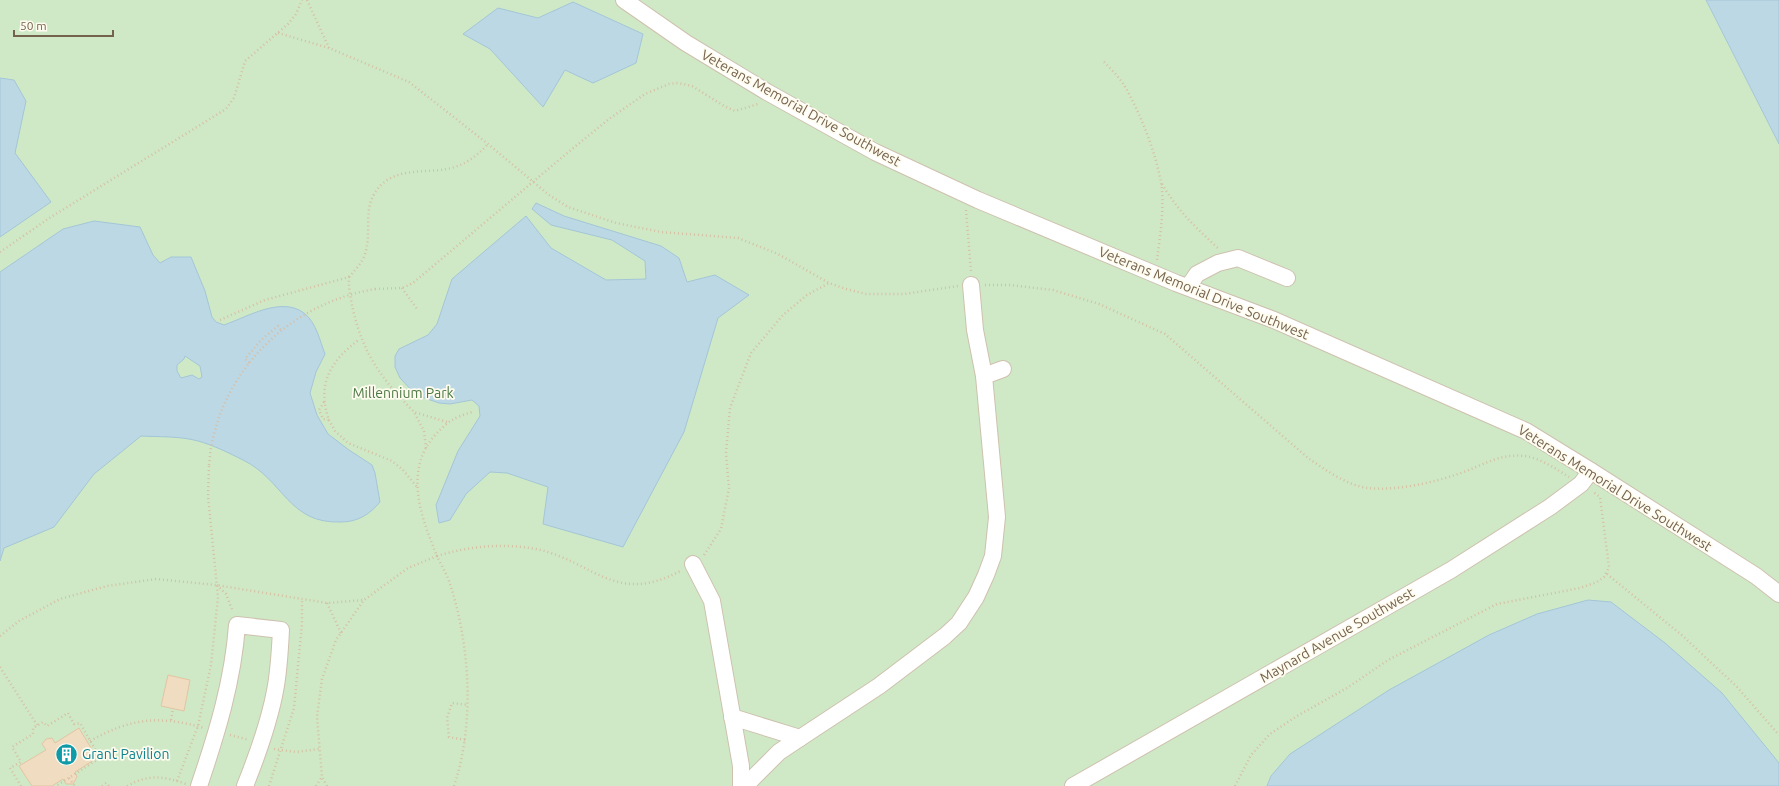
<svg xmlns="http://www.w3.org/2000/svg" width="1779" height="786" viewBox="0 0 1779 786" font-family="Ubuntu,sans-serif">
<rect width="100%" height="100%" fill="#fcf8e8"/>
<polygon fill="#cfe9c7" points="0,0 1706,0 1779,144 1779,786 0,786"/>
<g fill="#bdd8e5" stroke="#a3c6d7" fill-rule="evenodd">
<polygon points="1706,0 1779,0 1779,144"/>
<polygon points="573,2 643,34 636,63 593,83 565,70 543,107 490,49 463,34 498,8 538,18"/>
<polygon points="0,78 14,80 26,101 15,153 51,202 0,237"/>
<polygon points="536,203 564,216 661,246 679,258 687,282 715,275 749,295 718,318 684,432 623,547 543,524 548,487 507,473 490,472 466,494 450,520 439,523 436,505 458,451 480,416 479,406 472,400 450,404 439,403 416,395 400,378 395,367 395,356 399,349 428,335 437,324 452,279 526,216 551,248 606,280 646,279 645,261 612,240 551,225 532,209"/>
<path d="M94,221L140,227L153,255L160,263L171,257H191L205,291L212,317L216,322L224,325C247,317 281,296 304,313C316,322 320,341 325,354L316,372L310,393L317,415L328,434L349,450L372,465L375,473L380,502C370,514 358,522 341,522C288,524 284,480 243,460C229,453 213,445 198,441C180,436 159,437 141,436L94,474L54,527L4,548L0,561V272L63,229ZM185,356L200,366L202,377L199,379L192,375L181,378L177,371V365L184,359Z"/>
<polygon points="1588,600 1611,602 1665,643 1722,693 1779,763 1779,786 1267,786 1271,776 1290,754 1389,690 1489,635 1537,614"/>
</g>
<g fill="#f0dcc1" stroke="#e2c5a2">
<polygon points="168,675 190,680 184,711 161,706"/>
<polygon points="79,728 97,758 75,772 77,777 73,784 66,784 63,779 52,786 32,786 19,766 46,750 42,744 46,739 52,738 55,743"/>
</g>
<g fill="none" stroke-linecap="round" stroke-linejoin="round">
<defs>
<g id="minor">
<polyline points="624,0 686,43 767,92 875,152 978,200 1176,283 1274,320 1526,431 1591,471 1756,576 1779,594"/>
<polyline points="1188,287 1197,274 1218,263 1238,258 1287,278"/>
<polyline points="984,376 1003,369"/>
<polyline points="693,564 712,601 741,766 741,786"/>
<polyline points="732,717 800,738 779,752 745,786"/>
<polyline points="800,738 879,686 945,636 959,623 976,597 986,575 993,556 997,517 984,376 975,330 971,285"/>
<path d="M199,786C217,733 233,681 237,625L281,630C280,650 279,671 275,691C269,723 257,756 245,786"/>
<polyline points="1073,786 1451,570 1550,507 1581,484 1591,471"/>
</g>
</defs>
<use href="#minor" stroke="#cec1ae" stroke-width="18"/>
<g stroke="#d6bfa3" stroke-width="2.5" stroke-dasharray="1 3" stroke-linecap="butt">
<polyline points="307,0 329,48"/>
<polyline points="278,33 329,48 409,82 488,144 549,195 568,207 616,223 661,232 738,238 778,254 829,283 846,289 866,294 904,294 958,286"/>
<path d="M1104,62C1111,69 1119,77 1124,85C1140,112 1156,153 1161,183C1165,205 1160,237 1157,260"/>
<path d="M1162,184C1177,210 1197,229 1219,249"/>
<polyline points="966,210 971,272"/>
<polyline points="0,252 51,217 226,109 234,98 245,61 288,24 296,14 302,0"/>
<path d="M349,277C355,270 362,263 365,254C373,230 360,205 382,184C400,168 425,173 447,169C464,166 477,156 488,144"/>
<path d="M985,285H1010L1053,290L1099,304L1165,334L1308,458C1324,469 1348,486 1368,488C1397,491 1431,483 1458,474C1482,466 1499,453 1525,456C1540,458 1556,469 1569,477"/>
<polyline points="402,288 417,309"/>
<polyline points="375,289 402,288 413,283 566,154 609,119 645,94 669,84 678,83 692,86 724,106 735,111 758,104"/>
<path d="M220,320L265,300L349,277C348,288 351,299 353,310C364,356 382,379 414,412"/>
<polyline points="249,363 245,359 261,340 278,326 281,330"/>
<path d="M324,402L319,410L323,419L329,420C316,384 331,360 360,339"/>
<polyline points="329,420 335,431 348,443 392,461 403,470 417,487"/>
<polyline points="426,448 424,431 414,412 447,422"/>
<polyline points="704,555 721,529 729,488 726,453 730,408 751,353 783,315 807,295 829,283"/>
<polyline points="1607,574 1684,637 1737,687 1779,735"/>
<polyline points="217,585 226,594 233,612"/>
<polyline points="327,603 341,633"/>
<polyline points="0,636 19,621 60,599 107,586 156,579 216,585 327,603 363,600"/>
<polyline points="0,667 37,725"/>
<polyline points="171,720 173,709"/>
<polyline points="230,735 249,740"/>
<polyline points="465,740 449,737 447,718 452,703 468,705"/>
<path d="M90,741C131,718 159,715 204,728"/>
<polyline points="274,749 296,752 319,749"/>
<polyline points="69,778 75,786"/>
<polyline points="177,781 198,726 211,665 218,597 208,496 209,465"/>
<polyline points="21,786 10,768 21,762 12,747 33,734 33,728 43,722 47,726 68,713 74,724 80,723 100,758 56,786"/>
<polyline points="102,786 106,783 109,786"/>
<path d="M127,786C149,774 163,776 186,784"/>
<polyline points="269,786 294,708 302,624 302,599"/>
<polyline points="316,786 322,777"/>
<path d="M327,786L322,777L317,717L322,679L336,640L364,600L408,568L437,556C421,517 403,470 436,434C450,420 453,418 472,412"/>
<path d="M454,786C475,724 470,645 450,584C447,574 441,565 437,556C470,546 502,543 536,549C594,561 615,607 682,570"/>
<polyline points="1235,786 1251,755 1270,734 1297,716 1347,688 1388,660 1497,604 1580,588 1597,582 1604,577 1609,567 1600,497 1592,491"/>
</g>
<use href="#minor" stroke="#fff" stroke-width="16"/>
<path stroke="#d6bfa3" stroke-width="2.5" stroke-dasharray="1 3" stroke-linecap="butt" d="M209,465C210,459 210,453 211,447C213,437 216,427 219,417C244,349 304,301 375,289"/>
</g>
<defs>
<symbol id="building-disc" viewBox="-11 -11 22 22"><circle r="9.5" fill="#0f9aa8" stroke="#fefbef"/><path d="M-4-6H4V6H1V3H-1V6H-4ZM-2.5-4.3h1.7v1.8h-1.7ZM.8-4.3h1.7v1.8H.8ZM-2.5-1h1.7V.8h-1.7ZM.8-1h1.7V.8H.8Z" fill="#fff"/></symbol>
</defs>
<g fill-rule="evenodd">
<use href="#building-disc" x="54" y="742" width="25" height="25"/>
</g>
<g text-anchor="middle" stroke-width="3.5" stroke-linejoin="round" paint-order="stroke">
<g font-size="14" fill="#75624d" stroke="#fefbef">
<text transform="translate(801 108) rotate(29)" y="5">Veterans Memorial Drive Southwest</text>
<text transform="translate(1204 293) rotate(22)" y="5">Veterans Memorial Drive Southwest</text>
<text transform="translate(1615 488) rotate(32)" y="5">Veterans Memorial Drive Southwest</text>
<text transform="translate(1337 635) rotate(-30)" y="5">Maynard Avenue Southwest</text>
</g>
<g font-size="14" fill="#4c7a45" stroke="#fefbef">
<text x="403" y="398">Millennium Park</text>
</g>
<g font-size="14" fill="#0d838f" stroke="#fefbef" text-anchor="start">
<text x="82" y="759">Grant Pavilion</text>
</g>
</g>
<path d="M14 30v6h99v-6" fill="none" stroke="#75624d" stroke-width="2"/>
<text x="20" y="30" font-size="12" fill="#75624d" stroke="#fefbef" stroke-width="3" paint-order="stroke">50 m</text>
</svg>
